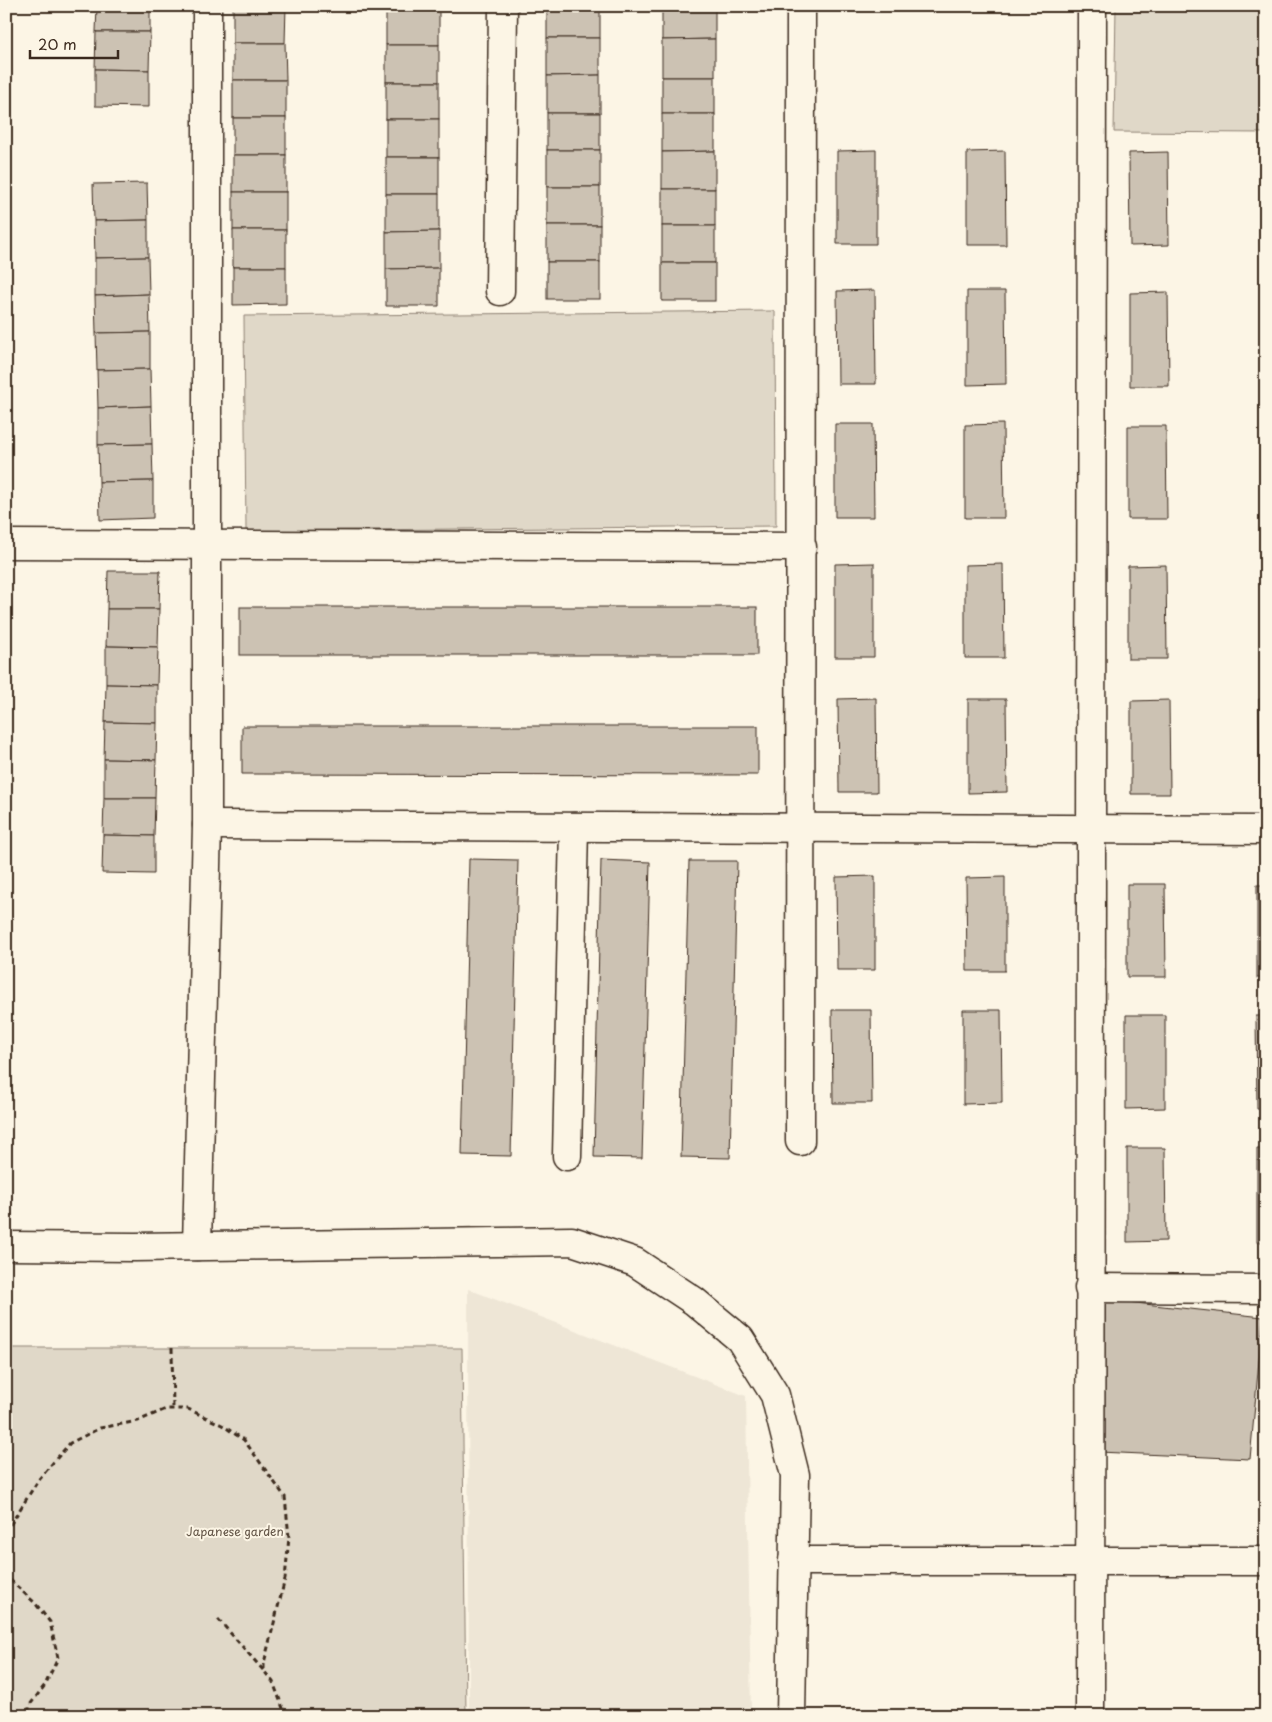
<svg xmlns="http://www.w3.org/2000/svg" width="1272" height="1722" viewBox="0 0 1272 1722" font-family="'Playpen Sans',sans-serif">
<rect width="100%" height="100%" fill="#fcf5e5"/>
<filter id="ink" filterUnits="userSpaceOnUse"><feTurbulence type="fractalNoise" baseFrequency=".02" numOctaves="2"/><feDisplacementMap in="SourceGraphic" scale="10" xChannelSelector="R" yChannelSelector="G"/><feConvolveMatrix kernelMatrix="1 2 1 2 8 2 1 2 1" color-interpolation-filters="sRGB"/></filter>
<g filter="url(#ink)">
<polygon fill="#eee6d6" points="468,1289 746,1396 751,1716 469,1716"/>
<g fill="#e0d8c8" stroke="#8e8173">
<polygon points="1116,6 1266,6 1266,133 1114,132"/>
<polygon points="775,311 776,526 246,531 244,316"/>
<polygon points="6,1348 462,1348 466,1716 6,1716"/>
</g>
<g fill="#ccc2b3" stroke="#3b2a1e">
<polygon points="97,6 150,6 150,32 96,32"/>
<polygon points="233,6 286,6 285,43 233,43"/>
<polygon points="386,6 439,6 439,7 386,8"/>
<rect x="547" y="6" width="53" height="32"/>
<polygon points="662,6 715,6 715,39 662,40"/>
<polygon points="439,7 439,45 386,45 386,8"/>
<polygon points="96,32 150,32 149,70 95,69"/>
<polygon points="547,38 600,38 600,75 547,76"/>
<polygon points="715,39 715,77 662,77 662,40"/>
<polygon points="233,43 285,43 286,80 233,80"/>
<rect x="386" y="45" width="53" height="37"/>
<polygon points="95,69 149,70 149,107 95,106"/>
<polygon points="600,75 600,113 547,113 547,76"/>
<rect x="662" y="77" width="53" height="37"/>
<rect x="233" y="80" width="53" height="38"/>
<rect x="386" y="82" width="53" height="37"/>
<rect x="547" y="113" width="53" height="37"/>
<polygon points="662,114 715,114 715,151 662,152"/>
<rect x="233" y="118" width="53" height="37"/>
<rect x="386" y="119" width="53" height="38"/>
<rect x="547" y="150" width="53" height="37"/>
<polygon points="876,150 876,244 837,244 837,151"/>
<polygon points="715,151 715,189 662,189 662,152"/>
<polygon points="1005,151 1006,245 967,245 967,152"/>
<polygon points="1168,152 1169,245 1130,246 1129,153"/>
<rect x="233" y="155" width="53" height="37"/>
<rect x="386" y="157" width="53" height="37"/>
<polygon points="147,183 148,220 94,221 93,184"/>
<rect x="547" y="187" width="53" height="38"/>
<rect x="662" y="189" width="53" height="37"/>
<rect x="233" y="192" width="53" height="38"/>
<polygon points="386,194 439,194 439,231 386,232"/>
<polygon points="148,220 148,257 95,258 94,221"/>
<rect x="547" y="225" width="53" height="37"/>
<rect x="662" y="226" width="53" height="37"/>
<rect x="233" y="230" width="53" height="37"/>
<polygon points="439,231 439,268 386,269 386,232"/>
<polygon points="148,257 149,294 95,296 95,258"/>
<rect x="547" y="262" width="53" height="37"/>
<rect x="662" y="263" width="53" height="38"/>
<polygon points="233,267 286,267 286,304 233,305"/>
<polygon points="439,268 439,306 386,306 386,269"/>
<polygon points="875,290 876,384 838,384 837,291"/>
<polygon points="967,291 1005,291 1006,384 967,385"/>
<polygon points="1168,292 1169,386 1130,386 1130,293"/>
<polygon points="149,294 150,332 96,333 95,296"/>
<polygon points="150,332 150,369 97,370 96,333"/>
<polygon points="150,369 151,406 98,408 97,370"/>
<polygon points="151,406 152,444 98,445 98,408"/>
<polygon points="835,424 873,424 874,517 835,517"/>
<polygon points="1003,424 1004,518 965,518 965,425"/>
<polygon points="1128,426 1166,426 1167,519 1128,519"/>
<polygon points="152,444 153,481 99,482 98,445"/>
<polygon points="153,481 153,518 100,520 99,482"/>
<polygon points="874,563 874,657 835,657 835,564"/>
<polygon points="1003,564 1004,658 965,658 965,565"/>
<polygon points="1166,565 1167,659 1128,659 1128,566"/>
<polygon points="108,571 160,571 159,609 107,609"/>
<rect x="240" y="607" width="517" height="48"/>
<polygon points="107,609 159,609 158,647 106,646"/>
<polygon points="106,646 158,647 157,685 106,684"/>
<polygon points="106,684 157,685 157,723 105,722"/>
<polygon points="876,698 877,792 839,792 838,699"/>
<polygon points="968,699 1006,699 1007,792 968,793"/>
<polygon points="1259,699 1266,699 1266,792 1260,792"/>
<polygon points="1169,700 1170,794 1131,794 1131,701"/>
<polygon points="105,722 157,723 156,760 104,759"/>
<polygon points="242,726 758,726 758,775 242,774"/>
<polygon points="104,759 156,760 155,798 104,798"/>
<polygon points="104,798 155,798 154,836 103,835"/>
<polygon points="103,835 154,836 154,874 102,873"/>
<polygon points="469,859 518,860 511,1156 462,1155"/>
<polygon points="601,860 650,862 642,1158 594,1157"/>
<polygon points="689,861 737,861 730,1158 681,1157"/>
<polygon points="875,876 875,970 837,970 836,877"/>
<polygon points="1005,877 1005,971 967,971 966,878"/>
<polygon points="1127,884 1165,884 1166,977 1127,977"/>
<rect x="1257" y="885" width="9" height="93"/>
<polygon points="832,1010 871,1010 872,1103 833,1103"/>
<polygon points="963,1010 1001,1010 1002,1103 963,1104"/>
<polygon points="1126,1015 1165,1015 1165,1108 1126,1109"/>
<polygon points="1256,1016 1266,1016 1266,1109 1257,1109"/>
<polygon points="1127,1148 1165,1148 1166,1241 1127,1242"/>
<rect x="1257" y="1149" width="9" height="93"/>
<polygon points="1099,1299 1263,1317 1250,1459 1099,1452"/>
</g>
<g fill="none" stroke-linecap="round" stroke-linejoin="round">
<defs>
<g id="minor">
<polyline points="500,291 503,6"/>
<polyline points="6,544 802,547"/>
<polyline points="207,825 1266,830"/>
<polyline points="800,1141 801,6"/>
<polyline points="567,1156 574,827"/>
<polyline points="6,1246 135,1247 572,1241 635,1262 694,1301 740,1339 775,1395 795,1475 791,1716"/>
<polyline points="197,1246 207,825 207,6"/>
<polyline points="1089,1288 1266,1289"/>
<polyline points="793,1561 1266,1561"/>
<polyline points="1090,1716 1092,6"/>
</g>
</defs>
<use href="#minor" stroke="#3b2a1e" stroke-width="31"/>
<g stroke="#3b2a1e" stroke-width="3" stroke-dasharray="5 4" stroke-linecap="butt">
<polyline points="172,1348 173,1409"/>
<polyline points="6,1533 7,1530 39,1479 70,1443 100,1428 138,1421 166,1409 188,1409 222,1425 244,1440 285,1497 289,1537 285,1579 264,1663 264,1671 273,1682 284,1711 284,1716"/>
<polyline points="6,1572 9,1579 35,1603 50,1622 58,1658 45,1685 29,1706 29,1716"/>
<polyline points="218,1619 264,1671"/>
</g>
<use href="#minor" stroke="#fcf5e5" stroke-width="28"/>
</g>
</g>
<g text-anchor="middle" stroke-width="4" stroke-linejoin="round" paint-order="stroke">
<g font-size="12" fill="#645648" stroke="#fcf5e5">
<text x="235" y="1536">Japanese garden</text>
</g>
</g>
<rect width="1272" height="1722" fill="none" stroke="#fcf5e5" stroke-width="25"/>
<rect x="12" y="12" width="1247" height="1697" fill="none" stroke="#3b2a1e" stroke-width="2" filter="url(#ink)"/>
<path d="M30 50v8h88v-8" fill="none" stroke="#3b2a1e" stroke-width="2.5"/>
<text x="38" y="50" font-size="15" fill="#3b2a1e" stroke="#fcf5e5" stroke-width="4" paint-order="stroke">20 m</text>
</svg>
